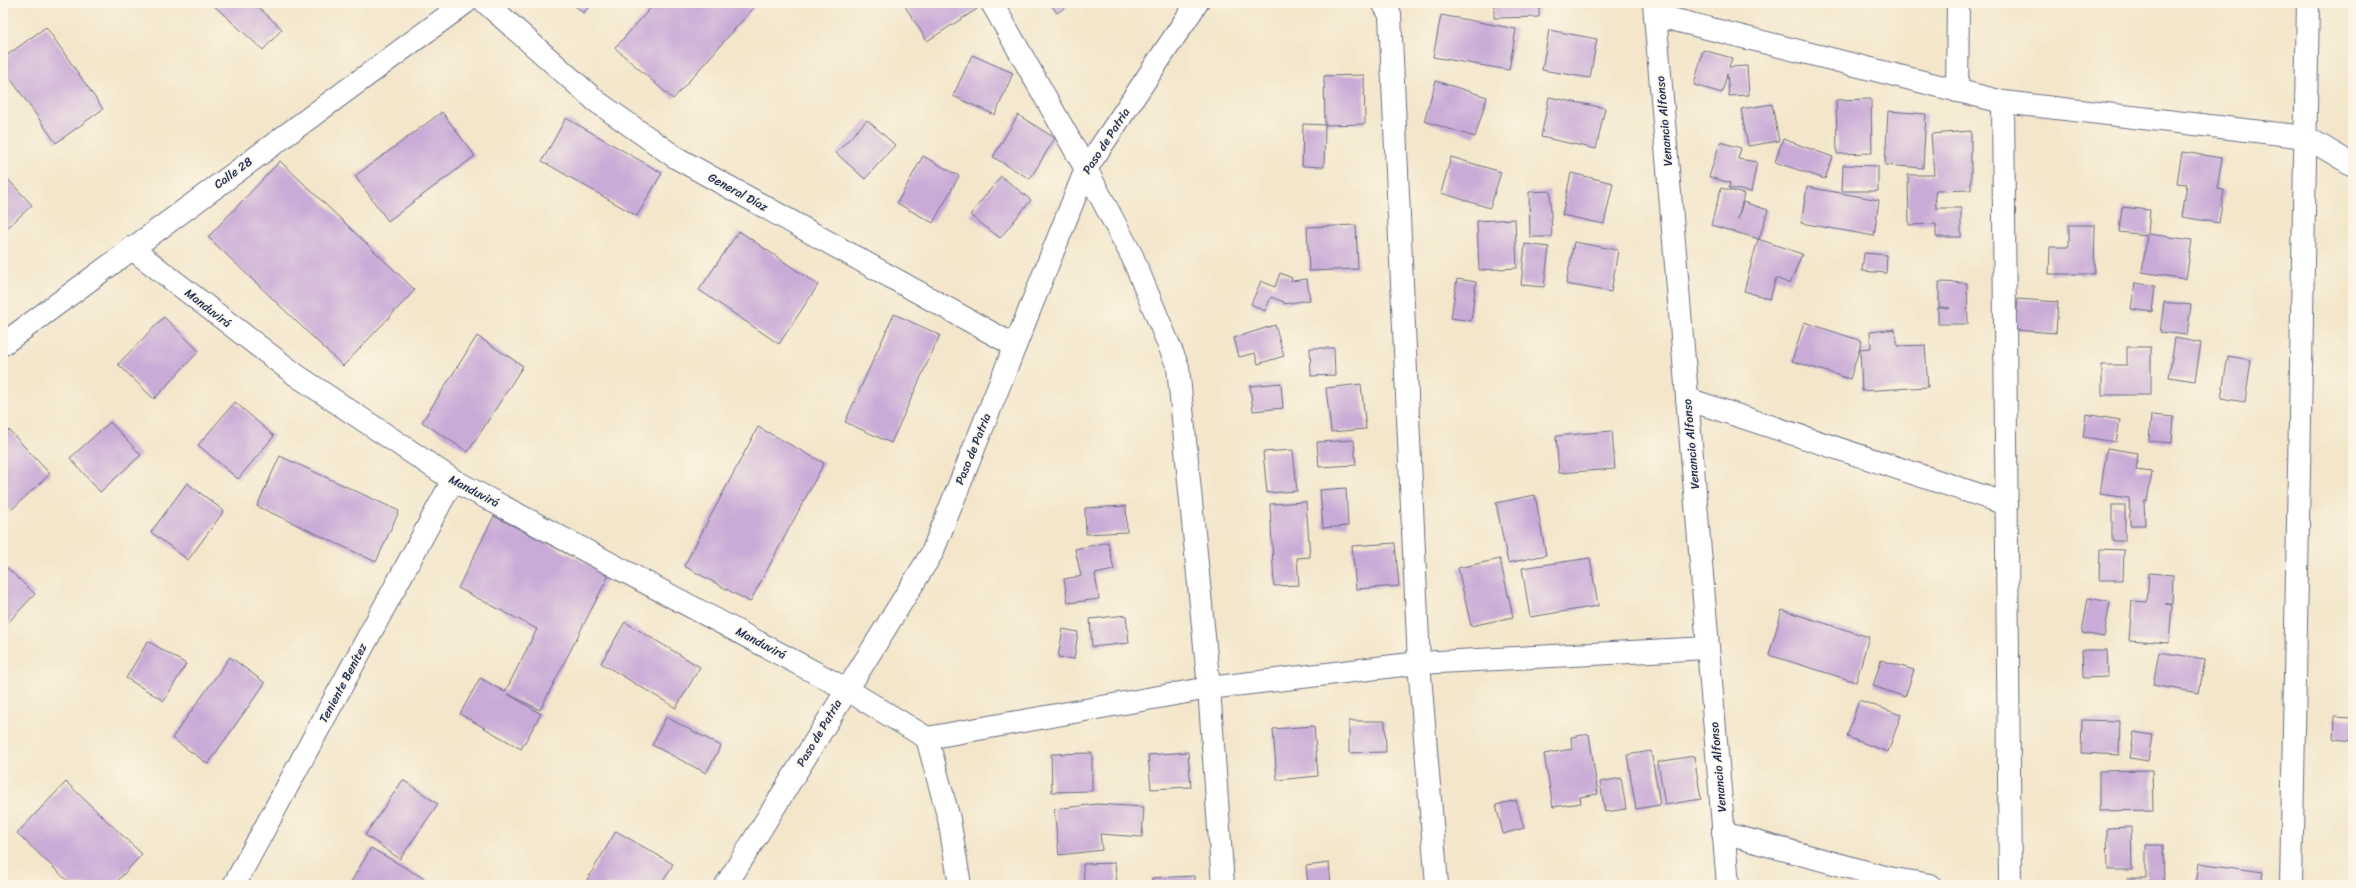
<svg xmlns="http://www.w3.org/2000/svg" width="2356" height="888" viewBox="0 0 2356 888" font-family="Sriracha,sans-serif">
<rect width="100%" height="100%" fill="#fcf5e5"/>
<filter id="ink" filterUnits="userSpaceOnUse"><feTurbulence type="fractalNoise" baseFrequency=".025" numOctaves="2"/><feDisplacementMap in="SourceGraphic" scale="8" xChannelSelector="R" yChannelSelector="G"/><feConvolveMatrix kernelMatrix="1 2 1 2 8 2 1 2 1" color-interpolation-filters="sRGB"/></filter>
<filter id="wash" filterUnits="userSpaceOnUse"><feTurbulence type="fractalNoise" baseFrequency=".012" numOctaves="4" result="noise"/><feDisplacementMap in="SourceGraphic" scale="16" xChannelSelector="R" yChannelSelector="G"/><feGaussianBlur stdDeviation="0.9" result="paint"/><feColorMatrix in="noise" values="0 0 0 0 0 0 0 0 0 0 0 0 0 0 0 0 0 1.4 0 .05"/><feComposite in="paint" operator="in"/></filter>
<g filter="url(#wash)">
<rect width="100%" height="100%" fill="#f3e6ca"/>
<g id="blocks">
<g fill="#c9abd7">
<polygon points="211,3 254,3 282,29 263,50"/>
<polygon points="572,3 593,3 583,13"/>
<polygon points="655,3 758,3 673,99 615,48"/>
<polygon points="903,3 973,3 977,9 927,41"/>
<polygon points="1050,3 1072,3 1057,13"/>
<polygon points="1494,3 1539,3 1539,17 1494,18"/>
<polygon points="1566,3 1588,3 1587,8"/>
<polygon points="1441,15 1516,29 1509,70 1433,57"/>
<polygon points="46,27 103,109 56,143 3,68 3,58"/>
<polygon points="1549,30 1597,39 1590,78 1542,70"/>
<polygon points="1703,50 1732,58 1729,67 1747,66 1749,95 1729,96 1727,74 1722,93 1694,85"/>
<polygon points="972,55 1013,73 995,115 953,96"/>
<polygon points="1364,75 1365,124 1325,125 1324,76"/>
<polygon points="1436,81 1487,97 1475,137 1424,121"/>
<polygon points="1549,97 1605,108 1596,149 1541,137"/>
<polygon points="1871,99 1872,153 1837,154 1836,100"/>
<polygon points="1772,104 1779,141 1748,146 1741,109"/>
<polygon points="1888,111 1926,114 1923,168 1885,165"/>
<polygon points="442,112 475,156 388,221 355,176"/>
<polygon points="1018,115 1055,138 1030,179 993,157"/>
<polygon points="566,118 662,173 637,216 542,161"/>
<polygon points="867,120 895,145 865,179 836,153"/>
<polygon points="1303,124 1325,125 1324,167 1302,166"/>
<polygon points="1971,131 1971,190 1935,191 1936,208 1961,208 1961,237 1936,237 1936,224 1909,225 1908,175 1934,175 1931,134"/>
<polygon points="1783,139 1833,157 1825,179 1775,162"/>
<polygon points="1720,142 1741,148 1738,159 1757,162 1751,192 1729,188 1730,183 1709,177"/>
<polygon points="2182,152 2222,158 2217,189 2224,190 2219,223 2182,217 2187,184 2177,183"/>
<polygon points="923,156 959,176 933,223 897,203"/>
<polygon points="1451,157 1501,172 1490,208 1441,193"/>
<polygon points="280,161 415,290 343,366 208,237"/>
<polygon points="1843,165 1878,166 1878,191 1842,191"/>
<polygon points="1571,173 1613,183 1604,224 1562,215"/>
<polygon points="3,174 32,205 3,232"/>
<polygon points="1001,176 1031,200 1000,238 970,215"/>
<polygon points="1807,187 1879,200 1874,236 1801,223"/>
<polygon points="1721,188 1744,194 1738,219 1743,202 1768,210 1759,239 1711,225"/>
<polygon points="1550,191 1552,237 1530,237 1529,192"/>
<polygon points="2122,207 2150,210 2148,234 2192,240 2186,279 2142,272 2147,235 2119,232"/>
<polygon points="1515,219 1517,268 1479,270 1477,221"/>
<polygon points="1356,225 1358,269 1309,271 1307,227"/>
<polygon points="2069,225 2095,225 2094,274 2049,274 2050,247 2069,247"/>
<polygon points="739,231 818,285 779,344 699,290"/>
<polygon points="1758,239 1802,254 1790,284 1776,278 1770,299 1744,291"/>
<polygon points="1574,242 1618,250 1611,292 1566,284"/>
<polygon points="1525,244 1549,247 1544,287 1521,285"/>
<polygon points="1864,253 1887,255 1886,273 1862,271"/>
<polygon points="1280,273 1292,278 1291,281 1307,279 1310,300 1284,304 1284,302 1271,297 1265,311 1251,304 1261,281 1275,287"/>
<polygon points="1457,279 1476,282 1471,321 1451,318"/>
<polygon points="1939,282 1967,283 1968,324 1938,324 1938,308 1950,308 1939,307"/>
<polygon points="2135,283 2155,286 2152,312 2131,309"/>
<polygon points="2018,299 2058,302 2056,333 2015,330"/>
<polygon points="2164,302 2191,305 2187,335 2160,332"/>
<polygon points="894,314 940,335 891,443 845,422"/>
<polygon points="164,317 199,351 154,399 118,364"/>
<polygon points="1804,322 1862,341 1850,379 1792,361"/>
<polygon points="1275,325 1284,356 1258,364 1255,353 1239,357 1234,338"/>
<polygon points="1895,329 1898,346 1925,345 1928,387 1862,391 1860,349 1871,348 1870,332"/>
<polygon points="477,336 523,366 468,452 422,422"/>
<polygon points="2175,338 2201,343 2195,381 2169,377"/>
<polygon points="2127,347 2151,347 2151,395 2102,395 2102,365 2127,365"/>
<polygon points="1310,348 1334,348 1335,375 1311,376"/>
<polygon points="2228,356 2251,360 2245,402 2221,398"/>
<polygon points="1281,383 1283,408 1253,411 1250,386"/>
<polygon points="1361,384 1366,429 1331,432 1326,388"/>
<polygon points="235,402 274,436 238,479 198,445"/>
<polygon points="2086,414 2120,420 2116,442 2083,437"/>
<polygon points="2151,415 2174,417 2172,443 2149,441"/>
<polygon points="110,422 141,455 100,492 70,458"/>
<polygon points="758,427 824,463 750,602 684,566"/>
<polygon points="9,430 50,474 10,511 3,503 3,435"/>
<polygon points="1612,431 1615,469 1559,473 1556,436"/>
<polygon points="1354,440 1356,465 1319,467 1317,442"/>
<polygon points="2107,448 2138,453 2136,470 2152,472 2147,501 2144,501 2145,525 2130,525 2129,498 2100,494"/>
<polygon points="1293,450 1297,491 1267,493 1263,452"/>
<polygon points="280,456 399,511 376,562 257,506"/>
<polygon points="187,483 224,511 188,560 151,532"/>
<polygon points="1346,488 1348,526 1323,528 1320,490"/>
<polygon points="1535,495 1546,555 1508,563 1496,503"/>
<polygon points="1306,502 1310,557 1297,558 1299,585 1274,586 1270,504"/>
<rect x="2112" y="505" width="13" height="36"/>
<polygon points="1126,506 1127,532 1086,534 1085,508"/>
<polygon points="494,516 609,575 540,710 508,694 541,714 521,749 460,714 480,678 505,692 537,629 458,588"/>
<polygon points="1108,542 1114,570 1095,574 1099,599 1068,603 1064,579 1081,576 1075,549"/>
<polygon points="1395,543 1399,586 1356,589 1352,546"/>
<polygon points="2100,549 2124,550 2123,580 2099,580"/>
<polygon points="1590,558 1598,606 1530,617 1522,568"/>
<polygon points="1500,559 1513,617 1471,626 1458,568"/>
<polygon points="3,564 35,594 3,628"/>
<polygon points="2149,573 2173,575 2172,604 2165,604 2172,605 2169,643 2129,640 2132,601 2147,602"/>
<polygon points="2088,598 2110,602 2104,637 2082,633"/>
<polygon points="1782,610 1869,637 1856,682 1769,655"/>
<polygon points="1126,615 1129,643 1092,647 1090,619"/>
<polygon points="625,622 700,667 676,708 601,663"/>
<polygon points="1063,629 1078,632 1074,659 1058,657"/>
<polygon points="148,641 186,664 164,701 126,678"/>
<polygon points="2082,650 2107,650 2108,677 2083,678"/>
<polygon points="2159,652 2205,659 2199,693 2153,685"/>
<polygon points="230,657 265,683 208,764 172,738"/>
<polygon points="1881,660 1914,670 1905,697 1873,686"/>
<polygon points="1859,700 1901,715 1888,752 1847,737"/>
<polygon points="666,717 721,746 706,773 652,745"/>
<polygon points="2335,717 2353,718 2353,741 2334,739"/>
<polygon points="2082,720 2120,721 2119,755 2081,753"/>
<polygon points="1349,721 1385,721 1386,752 1349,753"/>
<polygon points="1314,726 1318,776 1277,780 1273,729"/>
<polygon points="2134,732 2152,735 2148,761 2130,758"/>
<polygon points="1589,734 1598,794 1580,797 1581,803 1553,807 1544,754 1572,749 1571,737"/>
<polygon points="1651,751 1660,805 1636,809 1627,755"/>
<polygon points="1188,752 1191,787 1151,789 1148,755"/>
<polygon points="1092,753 1092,791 1052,792 1051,754"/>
<polygon points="1694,756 1701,799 1665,805 1658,762"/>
<polygon points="2152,770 2153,810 2099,811 2099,771"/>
<polygon points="1621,778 1626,809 1605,812 1600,782"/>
<polygon points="403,780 438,804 400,859 365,835"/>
<polygon points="66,782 142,854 114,885 72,885 17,833"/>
<polygon points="1516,800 1524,828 1503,834 1496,805"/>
<polygon points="1097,804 1144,807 1142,837 1100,834 1102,850 1059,855 1054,809"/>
<polygon points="2131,827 2132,870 2108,870 2107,828"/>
<polygon points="616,831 673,864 661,885 584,885"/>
<polygon points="2146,845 2163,845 2164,885 2127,885 2127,878 2146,878"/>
<polygon points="371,848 432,883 430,885 349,885"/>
<polygon points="1115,863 1117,885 1084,885 1083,864"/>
<polygon points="1329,863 1331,885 1308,885 1306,866"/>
<polygon points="2199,863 2263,872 2261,885 2196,885"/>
<polygon points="1194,876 1195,885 1152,885 1152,878"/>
</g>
</g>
</g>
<g filter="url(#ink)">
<use href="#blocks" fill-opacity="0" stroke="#676f84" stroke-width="1"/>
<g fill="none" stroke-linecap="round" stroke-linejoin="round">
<defs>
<g id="minor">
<polyline points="486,3 596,101 675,157 1015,346"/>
<polyline points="992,3 1086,169 1132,256 1178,367 1209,688 1223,885"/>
<polyline points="1383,3 1390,15 1419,663 1437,885"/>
<polyline points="1654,3 1728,885"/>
<polyline points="1655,15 2003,102 2306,137 2353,165"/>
<polyline points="1957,91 1958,3"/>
<polyline points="2003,102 2010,885"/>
<polyline points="131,248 296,375 453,480 846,689 927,738 949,819 960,885"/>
<polyline points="3,344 465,3"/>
<polyline points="1687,399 2007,504"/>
<polyline points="927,738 1209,688 1419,663 1708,648"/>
<polyline points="1723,833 1889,878 1930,885"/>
<polyline points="234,885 453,480"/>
<polyline points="726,885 932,553 1086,169 1197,3"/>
<polyline points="2291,885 2308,3"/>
</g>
</defs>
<use href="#minor" stroke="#676f84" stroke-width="24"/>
<use href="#minor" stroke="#fff" stroke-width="22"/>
</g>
</g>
<g text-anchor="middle" stroke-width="3" stroke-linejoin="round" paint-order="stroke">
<g font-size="12" fill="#1b2f5e" stroke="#fcf5e5">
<text transform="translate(1664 121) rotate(-95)" y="4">Venancio Alfonso</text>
<text transform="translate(1106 141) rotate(-57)" y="4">Paso de Patria</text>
<text transform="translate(233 173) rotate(-36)" y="4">Calle 28</text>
<text transform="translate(738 192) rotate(29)" y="4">General Díaz</text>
<text transform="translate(208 308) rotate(38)" y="4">Manduvirá</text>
<text transform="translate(1691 444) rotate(-95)" y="4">Venancio Alfonso</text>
<text transform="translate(973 449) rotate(-68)" y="4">Paso de Patria</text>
<text transform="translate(474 491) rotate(28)" y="4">Manduvirá</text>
<text transform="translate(761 643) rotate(28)" y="4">Manduvirá</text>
<text transform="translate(343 683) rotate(-62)" y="4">Teniente Benítez</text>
<text transform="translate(819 733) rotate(-59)" y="4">Paso de Patria</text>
<text transform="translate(1718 767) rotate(-95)" y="4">Venancio Alfonso</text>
</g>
</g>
<rect width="2356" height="888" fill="none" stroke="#fcf5e5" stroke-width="16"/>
</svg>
